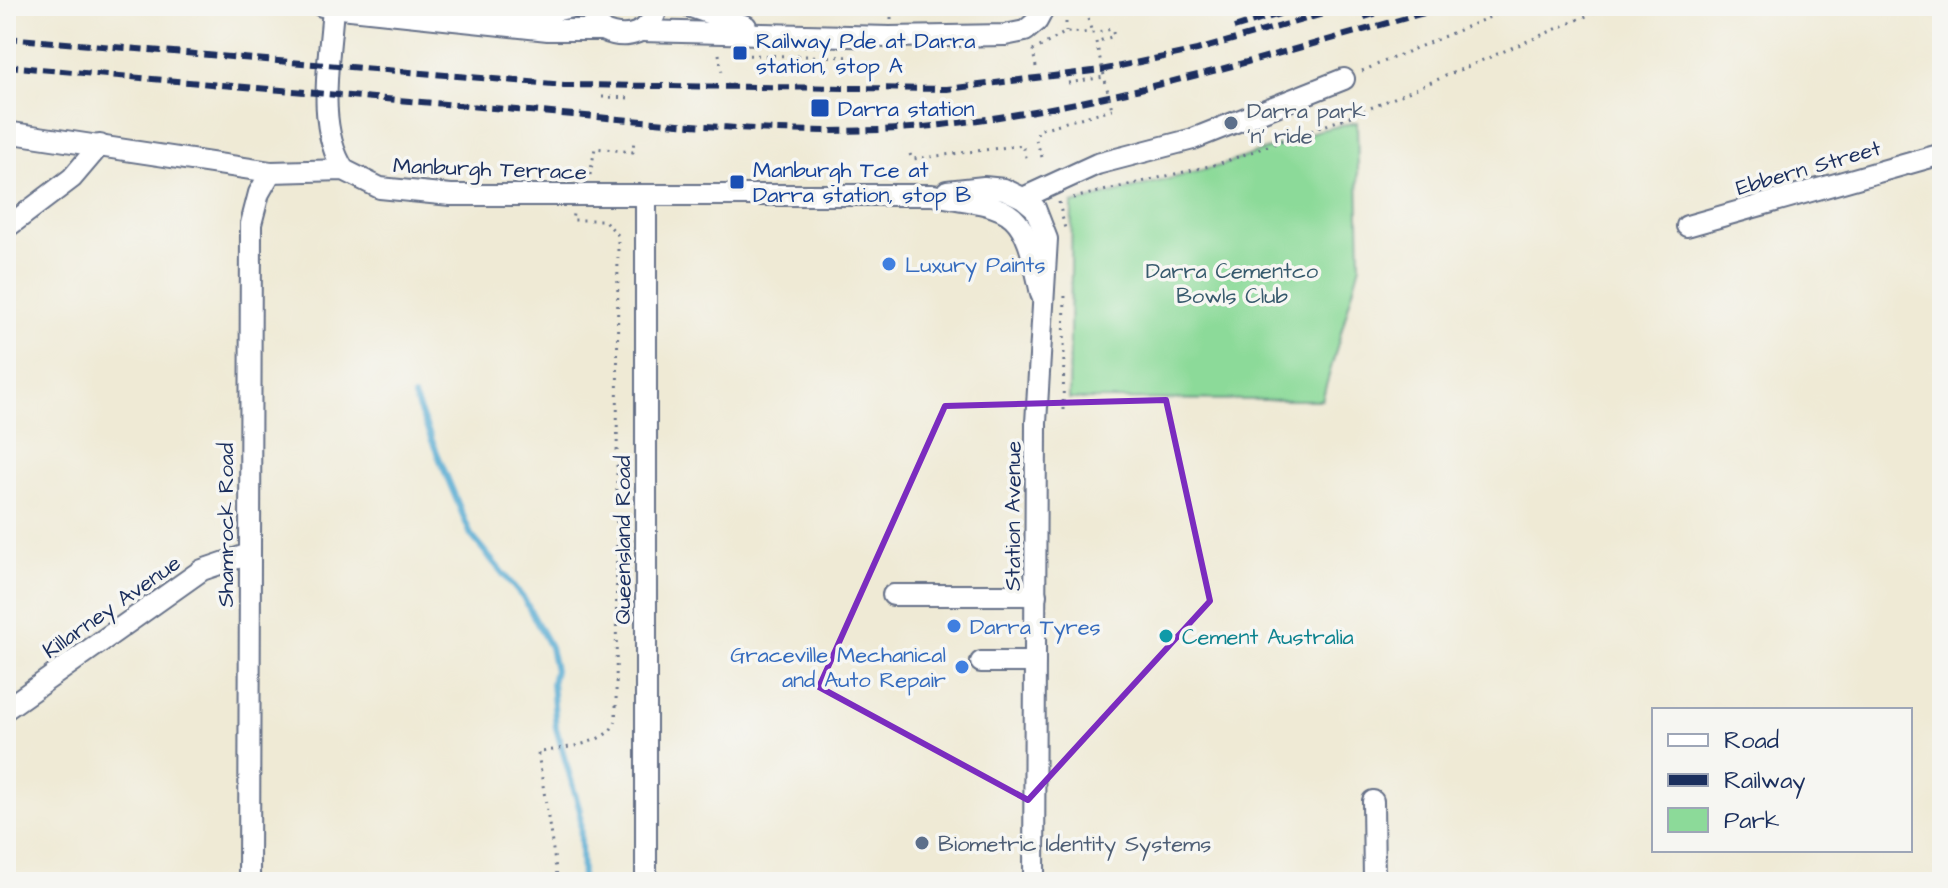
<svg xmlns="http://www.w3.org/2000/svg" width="1948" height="888" viewBox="0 0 1948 888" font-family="'Architects Daughter',sans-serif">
<rect width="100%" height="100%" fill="#f6f6f2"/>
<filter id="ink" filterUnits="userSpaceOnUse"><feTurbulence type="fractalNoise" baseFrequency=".0125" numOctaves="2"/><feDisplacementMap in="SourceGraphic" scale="16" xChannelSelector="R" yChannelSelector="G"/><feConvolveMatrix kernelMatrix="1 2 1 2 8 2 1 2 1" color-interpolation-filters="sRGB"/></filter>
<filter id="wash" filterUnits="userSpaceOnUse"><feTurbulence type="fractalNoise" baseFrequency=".006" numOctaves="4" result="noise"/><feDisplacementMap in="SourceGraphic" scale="32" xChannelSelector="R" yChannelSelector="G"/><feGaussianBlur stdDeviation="1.8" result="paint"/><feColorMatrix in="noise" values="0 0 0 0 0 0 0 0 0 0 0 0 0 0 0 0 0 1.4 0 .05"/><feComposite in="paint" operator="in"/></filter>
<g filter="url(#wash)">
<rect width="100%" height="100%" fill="#efead5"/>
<polygon fill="#8cda99" stroke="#54847c" stroke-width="2" points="1357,122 1360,265 1322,400 1069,399 1072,204 1223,165 1316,131"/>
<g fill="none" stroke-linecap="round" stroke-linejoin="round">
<polyline stroke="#56abd2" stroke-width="6" points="414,397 471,535 524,599 550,647 555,670 552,683 556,728 580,811 582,882"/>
</g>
</g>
<g filter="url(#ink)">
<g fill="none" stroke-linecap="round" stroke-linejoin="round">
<defs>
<g id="minor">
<polyline points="322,6 548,30 602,30"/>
<path d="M588,6L602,30C627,42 651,33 658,6"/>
<polyline points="688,6 746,26"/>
<path d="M333,7C330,58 315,125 344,170"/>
<polyline points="511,16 531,16 576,6"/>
<polyline points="641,31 890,37 1005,35 1025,31 1037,21 1045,6"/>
<path d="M6,132L271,172L344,170L380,188L451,195H932C1018,208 1023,207 1041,294"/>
<polyline points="947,191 984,187 1004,189 1023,198 1035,208 1047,239 1036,423 1034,882"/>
<polyline points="646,197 646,882"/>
<polyline points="1023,198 1097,164 1193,139 1344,79"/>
<polyline points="1687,226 1942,154"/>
<polyline points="6,228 72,178 100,145"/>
<polyline points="893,595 1036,595"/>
<polyline points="981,662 1035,662"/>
<polyline points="6,709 202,570 249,554"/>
<polyline points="1373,801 1374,882"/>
<polyline points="249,882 251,224 259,193 271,172"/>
</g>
</defs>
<use href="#minor" stroke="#657088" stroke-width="24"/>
<g stroke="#657088" stroke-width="3" stroke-dasharray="2 6" stroke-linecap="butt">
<polyline points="891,19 891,6"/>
<polyline points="1088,19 1092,33"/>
<polyline points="1066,32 1066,6"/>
<polyline points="719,54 722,73"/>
<polyline points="741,55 861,57"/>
<polyline points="1036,67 1033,51 1066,32 1092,33 1112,29 1114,36 1096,42"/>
<polyline points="1362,71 1516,6"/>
<polyline points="1068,83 1104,77"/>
<polyline points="602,97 631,98"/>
<polyline points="910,154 912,159 1023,145 1027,161"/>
<polyline points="1042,157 1036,140 1038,130 1112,109"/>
<polyline points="590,175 595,148 633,152 634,138"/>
<polyline points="1073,198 1218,164 1354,115 1610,6"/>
<polyline points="1059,202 1065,229"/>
<polyline points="1063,410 1065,293"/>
<path d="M558,882L538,753C561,747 608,746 616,720L618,235L604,220H572L573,214"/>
</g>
<use href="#minor" stroke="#fff" stroke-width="20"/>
<g stroke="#1b2f5e" stroke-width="6" stroke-dasharray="12 6" stroke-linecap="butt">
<polyline points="1364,17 1402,6"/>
<polyline points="1234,28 1305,6"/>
<polyline points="6,38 564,85 947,89 1101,70 1197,50 1351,6"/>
<path d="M6,66C184,82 362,97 540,112C669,123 814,140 942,125C1115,104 1282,52 1449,6"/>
</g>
<polyline stroke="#657088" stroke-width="3" stroke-dasharray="2 6" stroke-linecap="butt" points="1096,42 1112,109"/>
</g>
</g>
<path fill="none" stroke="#7b2cbf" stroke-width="6" stroke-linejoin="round" d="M1166,400L1210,601L1028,800L819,687L945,406Z"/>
<g fill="#1a4fb4" stroke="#f6f6f2" stroke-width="3">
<rect x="732" y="45" width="16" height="16" rx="4"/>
<rect x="810" y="98" width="20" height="20" rx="4"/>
<rect x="729" y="174" width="16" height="16" rx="4"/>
</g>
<g fill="#5c6f8a" stroke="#f6f6f2" stroke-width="3">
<circle cx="1231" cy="123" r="8"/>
<circle cx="922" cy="843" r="8"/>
</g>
<g fill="#3f7fe0" stroke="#f6f6f2" stroke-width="3">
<circle cx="889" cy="264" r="8"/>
<circle cx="954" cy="626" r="8"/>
<circle cx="962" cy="667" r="8"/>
</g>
<circle fill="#0f9aa8" stroke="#f6f6f2" stroke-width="3" cx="1166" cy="636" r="8"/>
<g text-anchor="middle" stroke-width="7" stroke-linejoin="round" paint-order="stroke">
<g font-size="22" fill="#164399" stroke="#f6f6f2" text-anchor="start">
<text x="756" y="48">Railway Pde at Darra<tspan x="756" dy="25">station, stop A</tspan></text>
<text x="838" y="116">Darra station</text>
<text x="753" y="177">Manburgh Tce at<tspan x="753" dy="25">Darra station, stop B</tspan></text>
</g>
<g font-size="22" fill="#4e5e75" stroke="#f6f6f2" text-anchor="start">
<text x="1247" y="118">Darra park<tspan x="1247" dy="25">'n' ride</tspan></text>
<text x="938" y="851">Biometric Identity Systems</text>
</g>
<g font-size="22" fill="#1b2f5e" stroke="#f6f6f2">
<text transform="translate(1808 167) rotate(-16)" y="8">Ebbern Street</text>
<text transform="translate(490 168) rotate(2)" y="8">Manburgh Terrace</text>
<text transform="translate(1012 516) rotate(-90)" y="8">Station Avenue</text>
<text transform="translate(225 525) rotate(-90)" y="8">Shamrock Road</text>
<text transform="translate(622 540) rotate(-90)" y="8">Queensland Road</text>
<text transform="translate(111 606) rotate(-35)" y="8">Killarney Avenue</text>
</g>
<g font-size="22" fill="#366cbe" stroke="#f6f6f2" text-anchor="start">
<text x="905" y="272">Luxury Paints</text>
<text x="970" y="634">Darra Tyres</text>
<text x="946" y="662" text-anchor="end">Graceville Mechanical<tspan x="946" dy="25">and Auto Repair</tspan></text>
</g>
<g font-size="22" fill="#375a6d" stroke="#f6f6f2">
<text x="1232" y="278">Darra Cementco<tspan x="1232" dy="25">Bowls Club</tspan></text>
</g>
<g font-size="22" fill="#0d838f" stroke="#f6f6f2" text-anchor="start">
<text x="1182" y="644">Cement Australia</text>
</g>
</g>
<rect width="1948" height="888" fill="none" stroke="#f6f6f2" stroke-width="32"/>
<rect x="1652" y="708" width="260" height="144" fill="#f6f6f2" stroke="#9ea6b7" stroke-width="2"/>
<rect x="1668" y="734" width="40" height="12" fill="#ffffff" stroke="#9ea6b7" stroke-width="2"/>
<text x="1724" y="748" font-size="24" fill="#1b2f5e">Road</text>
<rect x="1668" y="774" width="40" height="12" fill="#1b2f5e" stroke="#9ea6b7" stroke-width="2"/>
<text x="1724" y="788" font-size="24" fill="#1b2f5e">Railway</text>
<rect x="1668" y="808" width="40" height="24" fill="#8cda99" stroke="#9ea6b7" stroke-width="2"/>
<text x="1724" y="828" font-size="24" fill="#1b2f5e">Park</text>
</svg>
